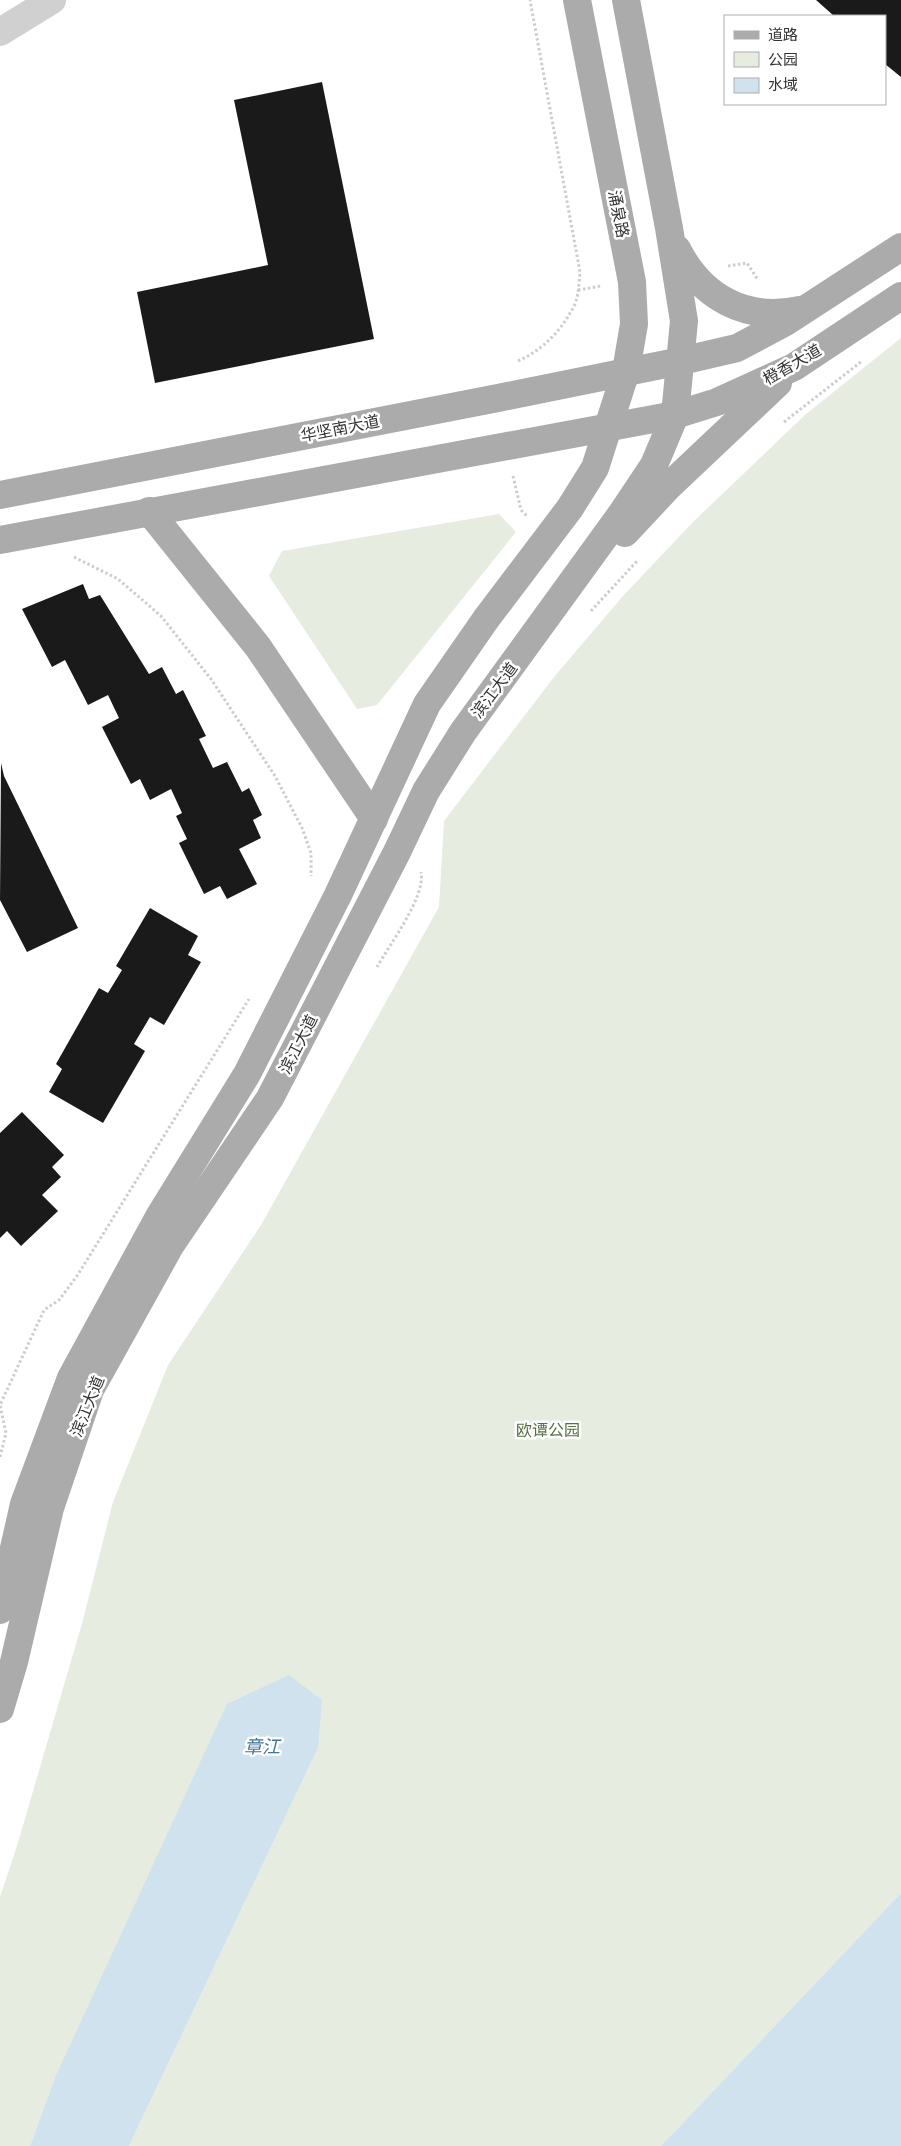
<svg xmlns="http://www.w3.org/2000/svg" width="901" height="2146" viewBox="0 0 901 2146" font-family="Cabin,'Noto Sans SC',sans-serif">
<rect width="100%" height="100%" fill="#fff"/>
<g fill="#e6ecdf">
<polygon points="901,338 901,1893 661,2146 129,2146 318,1748 54,2080 30,2146 0,2146 0,1897 17,1846 83,1620 113,1502 168,1365 261,1225 439,907 444,821 554,677 623,596 694,521 806,414"/>
<polygon points="499,514 516,532 377,705 357,709 269,576 282,551"/>
</g>
<g fill="#cfe2ee">
<polygon points="289,1675 322,1700 318,1748 129,2146 30,2146 54,2080 227,1704"/>
<polygon points="901,1893 901,2146 661,2146"/>
</g>
<g fill="#1a1a1a">
<polygon points="816,0 901,0 901,77 885,64 885,16 834,16"/>
<polygon points="322,82 374,339 155,383 137,292 268,265 234,100"/>
<polygon points="83,584 89,599 100,595 149,674 162,667 176,694 183,690 206,736 199,739 213,768 227,762 242,792 249,788 262,815 253,820 261,838 239,849 257,884 227,899 220,886 204,894 179,843 187,839 176,816 182,813 171,789 150,800 140,779 131,784 102,727 119,718 108,695 88,705 65,660 52,667 22,609"/>
<polygon points="1,763 4,776 78,928 27,952 0,900"/>
<polygon points="150,908 198,936 188,955 201,962 164,1025 150,1017 134,1044 145,1051 103,1123 49,1092 62,1069 56,1064 99,988 108,993 122,970 116,966"/>
<polygon points="22,1112 64,1155 52,1167 61,1177 42,1195 58,1211 21,1246 7,1231 0,1238 0,1133"/>
</g>
<g fill="none" stroke-linecap="round" stroke-linejoin="round">
<g stroke="#cdcdcd" stroke-width="3" stroke-dasharray="2.5 2.5" stroke-linecap="butt">
<polyline points="728,266 747,263 758,280"/>
<polyline points="578,290 601,286"/>
<path d="M518,361C543,350 563,329 575,304C579,294 579,282 580,272L530,0"/>
<polyline points="784,422 862,361"/>
<polyline points="513,476 521,510 527,516"/>
<polyline points="74,557 118,579 161,616 211,679 275,776 302,828 311,853 311,876"/>
<polyline points="591,611 638,560"/>
<path d="M377,967C390,944 426,896 421,872"/>
<polyline points="0,1457 6,1433 0,1405 44,1310 59,1300 77,1276 249,999"/>
</g>
<polyline stroke="#d0d0d0" stroke-width="28" points="0,32 52,0"/>
<g stroke="#ababab" stroke-width="28">
<path d="M677,249C701,297 746,322 800,310"/>
<polyline points="0,495 498,398 681,361 737,348 784,323 901,247"/>
<polyline points="149,511 258,647 374,819"/>
<polyline points="625,533 669,486 778,383"/>
<polyline points="0,540 675,415 717,402 794,367 901,296"/>
<polyline points="0,1610 24,1504 71,1378 160,1215 247,1074 338,895 427,704 486,619 570,508 595,468 626,371 634,324 632,282 577,0"/>
<polyline points="0,1709 14,1662 50,1508 90,1390 170,1246 270,1098 397,852 426,791 463,732 622,513 654,465 675,415 684,321 669,228 626,0"/>
</g>
</g>
<g text-anchor="middle" stroke-width="5" stroke-linejoin="round" paint-order="stroke">
<g font-size="16" fill="#333" stroke="#fff">
<text transform="translate(619 214) rotate(79)" y="6">涌泉路</text>
<text transform="translate(792 364) rotate(-30)" y="6">橙香大道</text>
<text transform="translate(340 428) rotate(-11)" y="6">华坚南大道</text>
<text transform="translate(494 690) rotate(-53)" y="6">滨江大道</text>
<text transform="translate(298 1044) rotate(-63)" y="6">滨江大道</text>
<text transform="translate(87 1406) rotate(-68)" y="6">滨江大道</text>
</g>
<g font-size="16" fill="#56703f" stroke="#fff">
<text x="548" y="1436">欧谭公园</text>
</g>
<g font-size="18" font-style="italic" fill="#3f7597" stroke="#fff">
<text x="262" y="1753">章江</text>
</g>
</g>
<rect x="724" y="15" width="162" height="90" fill="#ffffff" stroke="#adadad"/>
<rect x="734" y="31" width="25" height="8" fill="#ababab" stroke="#adadad"/>
<text x="768" y="40" font-size="15" fill="#333333">道路</text>
<rect x="734" y="52" width="25" height="15" fill="#e6ecdf" stroke="#adadad"/>
<text x="768" y="65" font-size="15" fill="#333333">公园</text>
<rect x="734" y="78" width="25" height="15" fill="#cfe2ee" stroke="#adadad"/>
<text x="768" y="90" font-size="15" fill="#333333">水域</text>
</svg>
